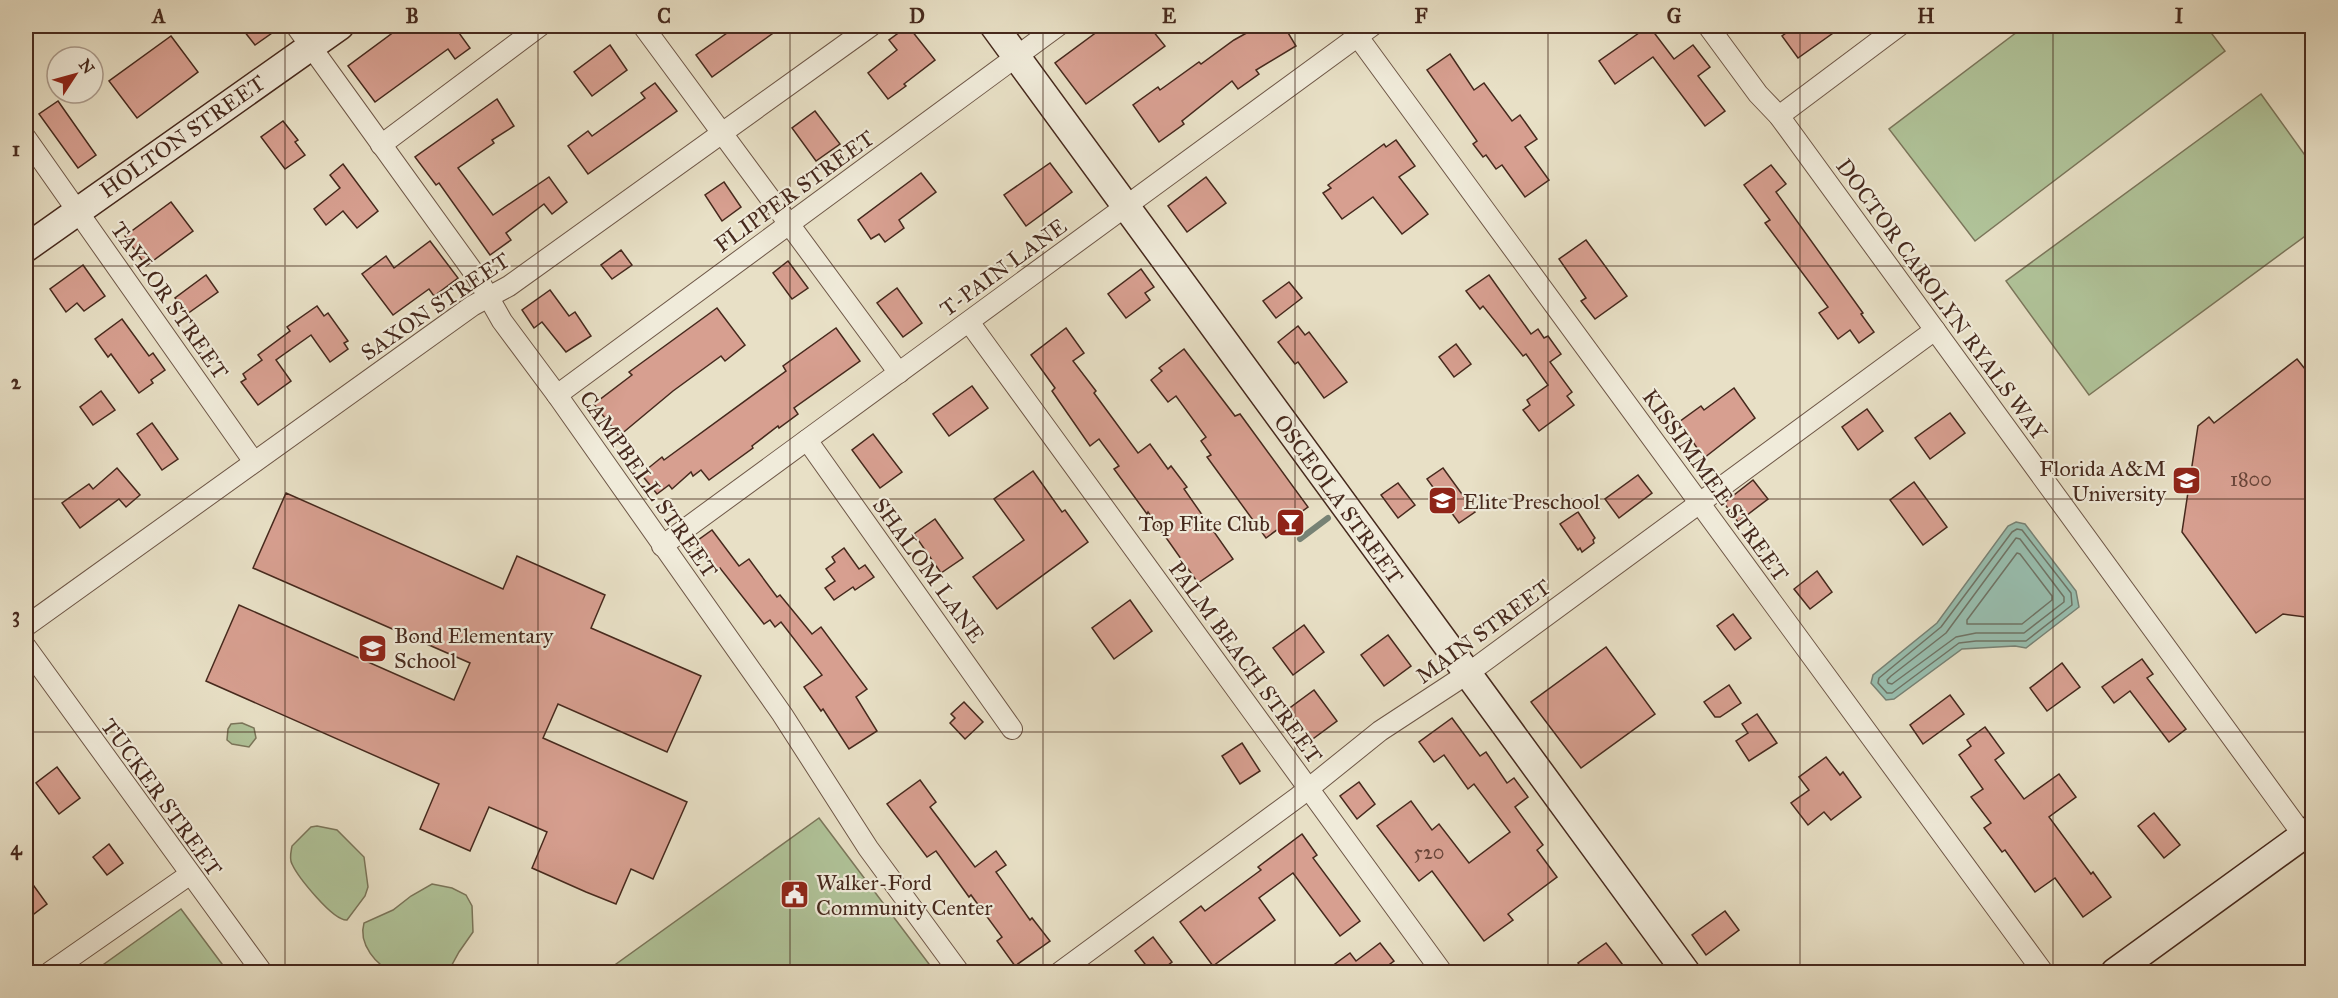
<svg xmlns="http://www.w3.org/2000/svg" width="2338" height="998" viewBox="0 0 2338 998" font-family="'IM FELL Great Primer',serif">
<rect width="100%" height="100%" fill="#e8e0c6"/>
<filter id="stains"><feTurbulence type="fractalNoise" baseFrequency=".00333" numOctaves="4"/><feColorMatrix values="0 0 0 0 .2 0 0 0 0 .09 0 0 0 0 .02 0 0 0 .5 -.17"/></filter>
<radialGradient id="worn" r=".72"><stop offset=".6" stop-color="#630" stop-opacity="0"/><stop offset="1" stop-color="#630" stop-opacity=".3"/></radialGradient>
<g fill="#b0c399" stroke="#7b765b" stroke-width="1.5">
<polygon points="2025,26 2206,26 2225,51 1975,241 1889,129"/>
<polygon points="2261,94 2312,165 2312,231 2089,395 2006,281"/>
<polygon points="242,723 254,728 256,738 249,747 232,744 227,740 228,729 231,724"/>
<polygon points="819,818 935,972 605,972"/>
<path d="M317,826L337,830L364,857L368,887L365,896L347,920C333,921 298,877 292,864C289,859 291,852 292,846L311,827Z"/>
<path d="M432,884L452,888L466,895L472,906L473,932L459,952L448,972C436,973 405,976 395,972C376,967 358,943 364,923L393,910L411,896Z"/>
<polygon points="181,909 228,972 93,972"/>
</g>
<polygon fill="#98beaf" stroke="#778275" stroke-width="1.5" points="2016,522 2025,524 2076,591 2079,607 2026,648 2015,646 1962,649 1894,699 1886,700 1871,683 1873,675 1937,623 2008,526"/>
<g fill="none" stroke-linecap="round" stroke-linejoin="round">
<g stroke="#6f7466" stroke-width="1.5">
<polygon points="2017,529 2022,530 2071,593 2072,605 2026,641 1976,641 1959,643 1892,693 1887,693 1878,683 1879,678 1941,627 2012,532"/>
<polygon points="2016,538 2020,539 2064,597 2064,602 2024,633 1976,633 1956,637 1892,684 1888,683 1887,680 1891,676 1946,633"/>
<polygon points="2017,553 2020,554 2052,596 2052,600 2022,624 1967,624 1967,620"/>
</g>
<polyline stroke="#778275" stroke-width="6" points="1300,539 1328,518"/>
</g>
<g fill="#d79f90" stroke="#46291d" stroke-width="1.5">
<polygon points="240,26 282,26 255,45"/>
<polygon points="402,26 454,26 470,48 455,59 448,49 375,102 348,66"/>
<polygon points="737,26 783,26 712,77 696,55"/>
<polygon points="908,26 935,60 904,84 906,86 888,99 868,73 897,50 889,40"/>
<polygon points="1105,26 1149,26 1165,46 1086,104 1055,63"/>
<polygon points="1259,26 1284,26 1296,46 1256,70 1259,74 1238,89 1232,81 1182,121 1184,124 1159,142 1133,105 1158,87 1160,90 1199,62 1201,64 1234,40"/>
<polygon points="1649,26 1674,59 1693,45 1710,67 1698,76 1725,111 1705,126 1653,57 1615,84 1599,61"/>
<polygon points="1796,26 1843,26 1798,58 1782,36"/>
<polygon points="171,36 198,72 137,118 109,81"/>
<polygon points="610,45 627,70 592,96 574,72"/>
<polygon points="1450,54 1474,90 1484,83 1512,121 1520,115 1537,139 1525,147 1549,180 1525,197 1502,165 1496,169 1486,155 1483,157 1473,144 1477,141 1427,70"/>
<polygon points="655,83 677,111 588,174 568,146 588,131 592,136 645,98 641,93"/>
<polygon points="497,99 514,126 492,140 494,143 458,168 493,215 549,177 567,202 552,214 544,204 506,233 511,240 490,255 439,183 436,185 415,157"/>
<polygon points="58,101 96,155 78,168 39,114"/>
<polygon points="815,111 840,144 816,161 792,128"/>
<polygon points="283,121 298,140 295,142 305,155 285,169 261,137"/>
<polygon points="1396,140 1415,166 1399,177 1428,214 1402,234 1373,197 1342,219 1323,193 1331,188 1328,185 1384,144 1386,147"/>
<polygon points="1050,163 1072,192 1026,226 1004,195"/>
<polygon points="343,164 378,211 357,228 343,211 326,225 314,209 340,188 330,175"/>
<polygon points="1771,165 1786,184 1776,192 1863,313 1861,314 1874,332 1859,343 1850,330 1838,339 1819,313 1828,307 1765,223 1770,220 1744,185"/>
<polygon points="921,173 936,192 899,220 904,228 885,242 879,234 871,239 858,220"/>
<polygon points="1206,177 1226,203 1187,232 1168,206"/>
<polygon points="724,182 741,207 722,221 705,195"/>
<polygon points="171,202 193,231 146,266 125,236"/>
<polygon points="1586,240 1627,296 1595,319 1581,301 1586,298 1559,259"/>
<polygon points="430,241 458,278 434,296 429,289 393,315 362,274 386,256 394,268"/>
<polygon points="621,250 632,265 612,279 601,265"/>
<polygon points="788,261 808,288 792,299 773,273"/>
<polygon points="83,265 105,296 84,311 77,303 66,312 50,289"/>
<polygon points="1141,269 1154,287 1145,293 1150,300 1126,318 1108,294"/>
<polygon points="206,275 218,292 187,314 175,298"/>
<polygon points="1489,275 1531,334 1538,329 1544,338 1548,336 1561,354 1550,362 1572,392 1567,396 1574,405 1539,431 1523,410 1530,405 1527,400 1548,385 1526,354 1523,356 1483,306 1480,309 1466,291"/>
<polygon points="1289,282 1302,298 1276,318 1263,301"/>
<polygon points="897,288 922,323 903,337 877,303"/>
<polygon points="550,290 569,316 575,312 591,336 566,352 542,322 534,328 522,310"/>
<polygon points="317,306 324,316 328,313 348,341 344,343 348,349 330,362 311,335 276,360 291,381 258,405 241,382 246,379 243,374 262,360 258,355 290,331 287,327"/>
<polygon points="717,308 745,345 725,361 721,356 673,391 619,436 594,404 632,375 629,372"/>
<polygon points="122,319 149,356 153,353 165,370 151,380 153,383 139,393 111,354 108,357 95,339"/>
<polygon points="1298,326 1305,335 1309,332 1347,382 1324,398 1298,362 1295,364 1278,342"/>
<polygon points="836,328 860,361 794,408 798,414 779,428 778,426 752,446 753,448 709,480 701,470 693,476 691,472 672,489 669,485 657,494 641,474 662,457 664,460 786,371 783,366"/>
<polygon points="1066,328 1084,353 1073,361 1096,391 1094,393 1138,453 1150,444 1168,469 1171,466 1187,487 1184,489 1233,559 1198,583 1148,512 1147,514 1114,469 1119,466 1099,439 1090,446 1052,391 1055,388 1031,355"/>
<polygon points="1456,344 1471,364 1454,377 1439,357"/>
<polygon points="1184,349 1235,416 1240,414 1308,507 1266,538 1207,457 1211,455 1201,441 1206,437 1176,396 1168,402 1151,380 1162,371 1159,368"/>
<polygon points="2297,359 2313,379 2313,618 2283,614 2256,633 2182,532 2198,426 2209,417 2214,423"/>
<polygon points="972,386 988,408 949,436 933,414"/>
<polygon points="1734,388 1755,418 1704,458 1679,422 1701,406 1704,410"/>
<polygon points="101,391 115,410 93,425 80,407"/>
<polygon points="1867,409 1883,431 1858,450 1842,427"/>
<polygon points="1950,413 1965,433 1930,459 1915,438"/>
<polygon points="152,423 178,459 162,470 137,434"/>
<polygon points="873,434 902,472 880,488 852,450"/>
<polygon points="117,468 140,495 126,507 119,499 80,528 62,503 89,484 93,489"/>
<polygon points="1443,468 1475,512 1459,523 1427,479"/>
<polygon points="1033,471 1062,512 1065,510 1088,542 997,609 973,577 1024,540 994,499"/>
<polygon points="1638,475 1652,493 1619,518 1605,499"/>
<polygon points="1753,480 1768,499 1738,522 1724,503"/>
<polygon points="1914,482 1947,527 1923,545 1890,500"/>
<polygon points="1398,483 1415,505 1398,518 1381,495"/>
<polygon points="286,493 503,589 517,556 605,595 591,628 701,676 667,752 558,704 543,738 687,802 653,879 631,869 616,904 586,892 532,868 547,832 489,807 470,851 420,829 439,784 206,681 239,605 454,700 470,663 253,568"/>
<polygon points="1578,512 1595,538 1593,540 1594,543 1582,552 1580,548 1578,550 1560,524"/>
<polygon points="935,519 963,558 941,573 914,534"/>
<polygon points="712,530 739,566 749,559 777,597 780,595 812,634 821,627 867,689 856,697 877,731 849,749 823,709 821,711 804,687 822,675 781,622 775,627 770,620 764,624 720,568 715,572 694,543"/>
<polygon points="844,548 859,569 865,565 874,577 855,590 853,587 834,600 825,588 835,581 826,569 835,562 832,557"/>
<polygon points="1817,571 1832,592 1810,609 1794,589"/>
<polygon points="1130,600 1152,631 1114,659 1092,628"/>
<polygon points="1733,614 1751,638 1735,650 1717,626"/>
<polygon points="1304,625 1324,652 1293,675 1273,648"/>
<polygon points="1388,635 1411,666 1384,686 1361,655"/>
<polygon points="1606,647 1655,714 1581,768 1531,702"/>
<polygon points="2142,659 2153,674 2147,678 2186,729 2169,742 2130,691 2114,703 2102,687"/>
<polygon points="2062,663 2080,687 2047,711 2030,688"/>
<polygon points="1729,685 1741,703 1720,717 1715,717 1704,702"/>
<polygon points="1314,690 1337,721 1310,741 1287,710"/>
<polygon points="1950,695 1964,714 1923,744 1910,725"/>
<polygon points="964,702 983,722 965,739 950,723 955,718 951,714"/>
<polygon points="1757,714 1777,743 1749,761 1736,741 1748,733 1742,724"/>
<polygon points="1452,718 1480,756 1486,752 1507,783 1514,778 1528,797 1515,807 1543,845 1537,850 1557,877 1508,914 1513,920 1484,941 1432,871 1419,881 1377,826 1411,801 1432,830 1439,824 1469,863 1510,832 1474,784 1468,789 1444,755 1434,762 1419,742"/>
<polygon points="1985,727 2004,753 1995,760 2024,799 2059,774 2076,797 2049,817 2091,874 2093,872 2111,897 2083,917 2055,878 2035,892 2005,850 2002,852 1984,828 1991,823 1971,797 1983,789 1959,755 1971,746 1967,740"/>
<polygon points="1242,743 1260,771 1240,784 1222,756"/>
<polygon points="1826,757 1840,775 1843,772 1861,797 1831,820 1824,812 1808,825 1791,803 1809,790 1799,777"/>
<polygon points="57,767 80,798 59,814 36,783"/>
<polygon points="920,780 936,802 930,807 975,867 996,851 1006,865 996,872 1030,920 1032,918 1050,941 1015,966 997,941 1002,937 971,895 969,897 936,851 927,857 887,804"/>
<polygon points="1359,782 1375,804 1357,819 1340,796"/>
<polygon points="2154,813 2180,845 2164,858 2138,826"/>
<polygon points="1302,834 1317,855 1313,858 1360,921 1340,936 1293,873 1259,898 1275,920 1213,966 1180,922 1201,906 1205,911 1261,870 1258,867"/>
<polygon points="109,844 123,863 107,875 93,857"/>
<polygon points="26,875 47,904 26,920"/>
<polygon points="1725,911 1739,930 1706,955 1692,935"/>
<polygon points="1153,937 1172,962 1159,972 1151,972 1135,951"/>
<polygon points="1380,943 1394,961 1379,972 1324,972 1350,953 1356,961"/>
<polygon points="1606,943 1614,953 1628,972 1585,972 1578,963"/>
</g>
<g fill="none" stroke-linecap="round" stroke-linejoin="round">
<defs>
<g id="street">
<polyline points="296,26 477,277 502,321 557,395 782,714 868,848 959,972"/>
<polyline points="643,26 899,373"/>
<polyline points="1350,26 2043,972"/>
<polyline points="1708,26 1758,94 1779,116 2303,835"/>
<polyline points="1779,116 1899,26"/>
<polyline points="26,138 254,462"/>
<polyline points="381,145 540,26"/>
<polyline points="969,322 1442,972"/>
<polyline points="557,395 1058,26"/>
<polyline points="807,440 1012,729"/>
<polyline points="662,546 1372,26"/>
<polyline points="26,626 472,306 509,286 871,26"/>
<polyline points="26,647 262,972"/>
<polyline points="50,972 189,875"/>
<polyline points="1060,972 1298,797 1380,731 1467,674 1935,330"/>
</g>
<g id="secondary">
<polyline points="994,26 1686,972"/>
<polyline points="26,248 340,26"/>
<polyline points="2115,972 2312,829"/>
</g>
</defs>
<use href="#street" stroke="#6e5747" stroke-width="22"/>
<use href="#secondary" stroke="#46291d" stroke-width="30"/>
<use href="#street" stroke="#f0ebda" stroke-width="20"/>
<use href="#secondary" stroke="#f0ebda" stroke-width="27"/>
</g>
<path fill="none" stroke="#46291d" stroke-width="1.5" stroke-opacity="0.55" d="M285,26V972M538,26V972M790,26V972M1043,26V972M1295,26V972M1548,26V972M1800,26V972M2053,26V972M26,266H2312M26,499H2312M26,732H2312"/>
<defs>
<symbol id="university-square" viewBox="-11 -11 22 22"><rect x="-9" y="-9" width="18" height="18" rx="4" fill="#8f2418" stroke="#f0ebda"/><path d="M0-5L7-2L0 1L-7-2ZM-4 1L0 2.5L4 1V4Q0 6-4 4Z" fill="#fff"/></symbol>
<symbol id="school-square" viewBox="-11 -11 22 22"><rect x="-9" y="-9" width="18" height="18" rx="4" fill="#8f2418" stroke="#f0ebda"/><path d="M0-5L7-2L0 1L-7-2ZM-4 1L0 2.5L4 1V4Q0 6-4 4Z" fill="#fff"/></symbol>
<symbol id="bar-square" viewBox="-11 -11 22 22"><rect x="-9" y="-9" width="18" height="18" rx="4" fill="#8f2418" stroke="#f0ebda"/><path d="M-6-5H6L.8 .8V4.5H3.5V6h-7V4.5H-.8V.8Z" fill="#fff"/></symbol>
<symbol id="civic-square" viewBox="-11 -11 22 22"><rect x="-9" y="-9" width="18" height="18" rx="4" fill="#8f2418" stroke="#f0ebda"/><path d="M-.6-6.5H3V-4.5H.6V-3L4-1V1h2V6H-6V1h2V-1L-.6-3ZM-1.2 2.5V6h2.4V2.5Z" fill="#fff"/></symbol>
</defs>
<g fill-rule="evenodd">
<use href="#university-square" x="2170" y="464" width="33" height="33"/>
<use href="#school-square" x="1426" y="484" width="33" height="33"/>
<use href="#bar-square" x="1274" y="506" width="33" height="33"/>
<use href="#school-square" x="356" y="632" width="33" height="33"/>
<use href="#civic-square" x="778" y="878" width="33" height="33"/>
</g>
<g text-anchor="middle" stroke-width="4.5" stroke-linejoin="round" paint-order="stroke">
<g font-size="20" fill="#6a463a">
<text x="2251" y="486">1800</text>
<text x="1429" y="859">520</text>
</g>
<g font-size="22" fill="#46291d" stroke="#f0ebda">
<text transform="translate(182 136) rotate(-35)" y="8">HOLTON STREET</text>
<text transform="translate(794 191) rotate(-36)" y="8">FLIPPER STREET</text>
<text transform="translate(1003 267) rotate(-36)" y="8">T-PAIN LANE</text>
<text transform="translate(1942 299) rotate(54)" y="8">DOCTOR CAROLYN RYALS WAY</text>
<text transform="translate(170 300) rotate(55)" y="8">TAYLOR STREET</text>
<text transform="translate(435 306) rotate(-34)" y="8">SAXON STREET</text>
<text transform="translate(649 484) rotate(55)" y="8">CAMPBELL STREET</text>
<text transform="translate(1716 485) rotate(54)" y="8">KISSIMMEE STREET</text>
<text transform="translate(1339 499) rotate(54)" y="8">OSCEOLA STREET</text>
<text transform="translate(929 570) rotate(54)" y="8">SHALOM LANE</text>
<text transform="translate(1483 631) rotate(-36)" y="8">MAIN STREET</text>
<text transform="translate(1246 662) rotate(54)" y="8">PALM BEACH STREET</text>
<text transform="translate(162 797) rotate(54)" y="8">TUCKER STREET</text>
</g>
<g font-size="22" fill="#46291d" stroke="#f0ebda" text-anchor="start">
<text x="2166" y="476" text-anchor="end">Florida A&amp;M<tspan x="2166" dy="25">University</tspan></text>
<text x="1463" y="509">Elite Preschool</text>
<text x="1270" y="531" text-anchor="end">Top Flite Club</text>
<text x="394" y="643">Bond Elementary<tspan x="394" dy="25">School</tspan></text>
<text x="816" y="890">Walker-Ford<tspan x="816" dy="25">Community Center</tspan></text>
</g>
</g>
<rect width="2338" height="998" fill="none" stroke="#e8e0c6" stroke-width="66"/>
<g transform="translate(75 75) rotate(54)"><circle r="28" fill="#f0ebda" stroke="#ac9d8e" stroke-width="1.5"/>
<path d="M0-4.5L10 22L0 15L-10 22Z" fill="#8f2418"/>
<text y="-9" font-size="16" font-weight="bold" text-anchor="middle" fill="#46291d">N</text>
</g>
<rect x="33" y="33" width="2272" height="932" fill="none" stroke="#46291d" stroke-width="2"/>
<g font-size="20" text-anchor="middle" font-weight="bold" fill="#46291d">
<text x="159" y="23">A</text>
<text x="412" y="23">B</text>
<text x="664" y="23">C</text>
<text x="917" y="23">D</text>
<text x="1169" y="23">E</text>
<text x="1421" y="23">F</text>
<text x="1674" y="23">G</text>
<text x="1926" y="23">H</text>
<text x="2179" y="23">I</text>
<text x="16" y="156">1</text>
<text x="16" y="389">2</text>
<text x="16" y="622">3</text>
<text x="16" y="855">4</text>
</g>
<rect width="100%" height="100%" filter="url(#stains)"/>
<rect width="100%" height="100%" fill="url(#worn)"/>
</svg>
